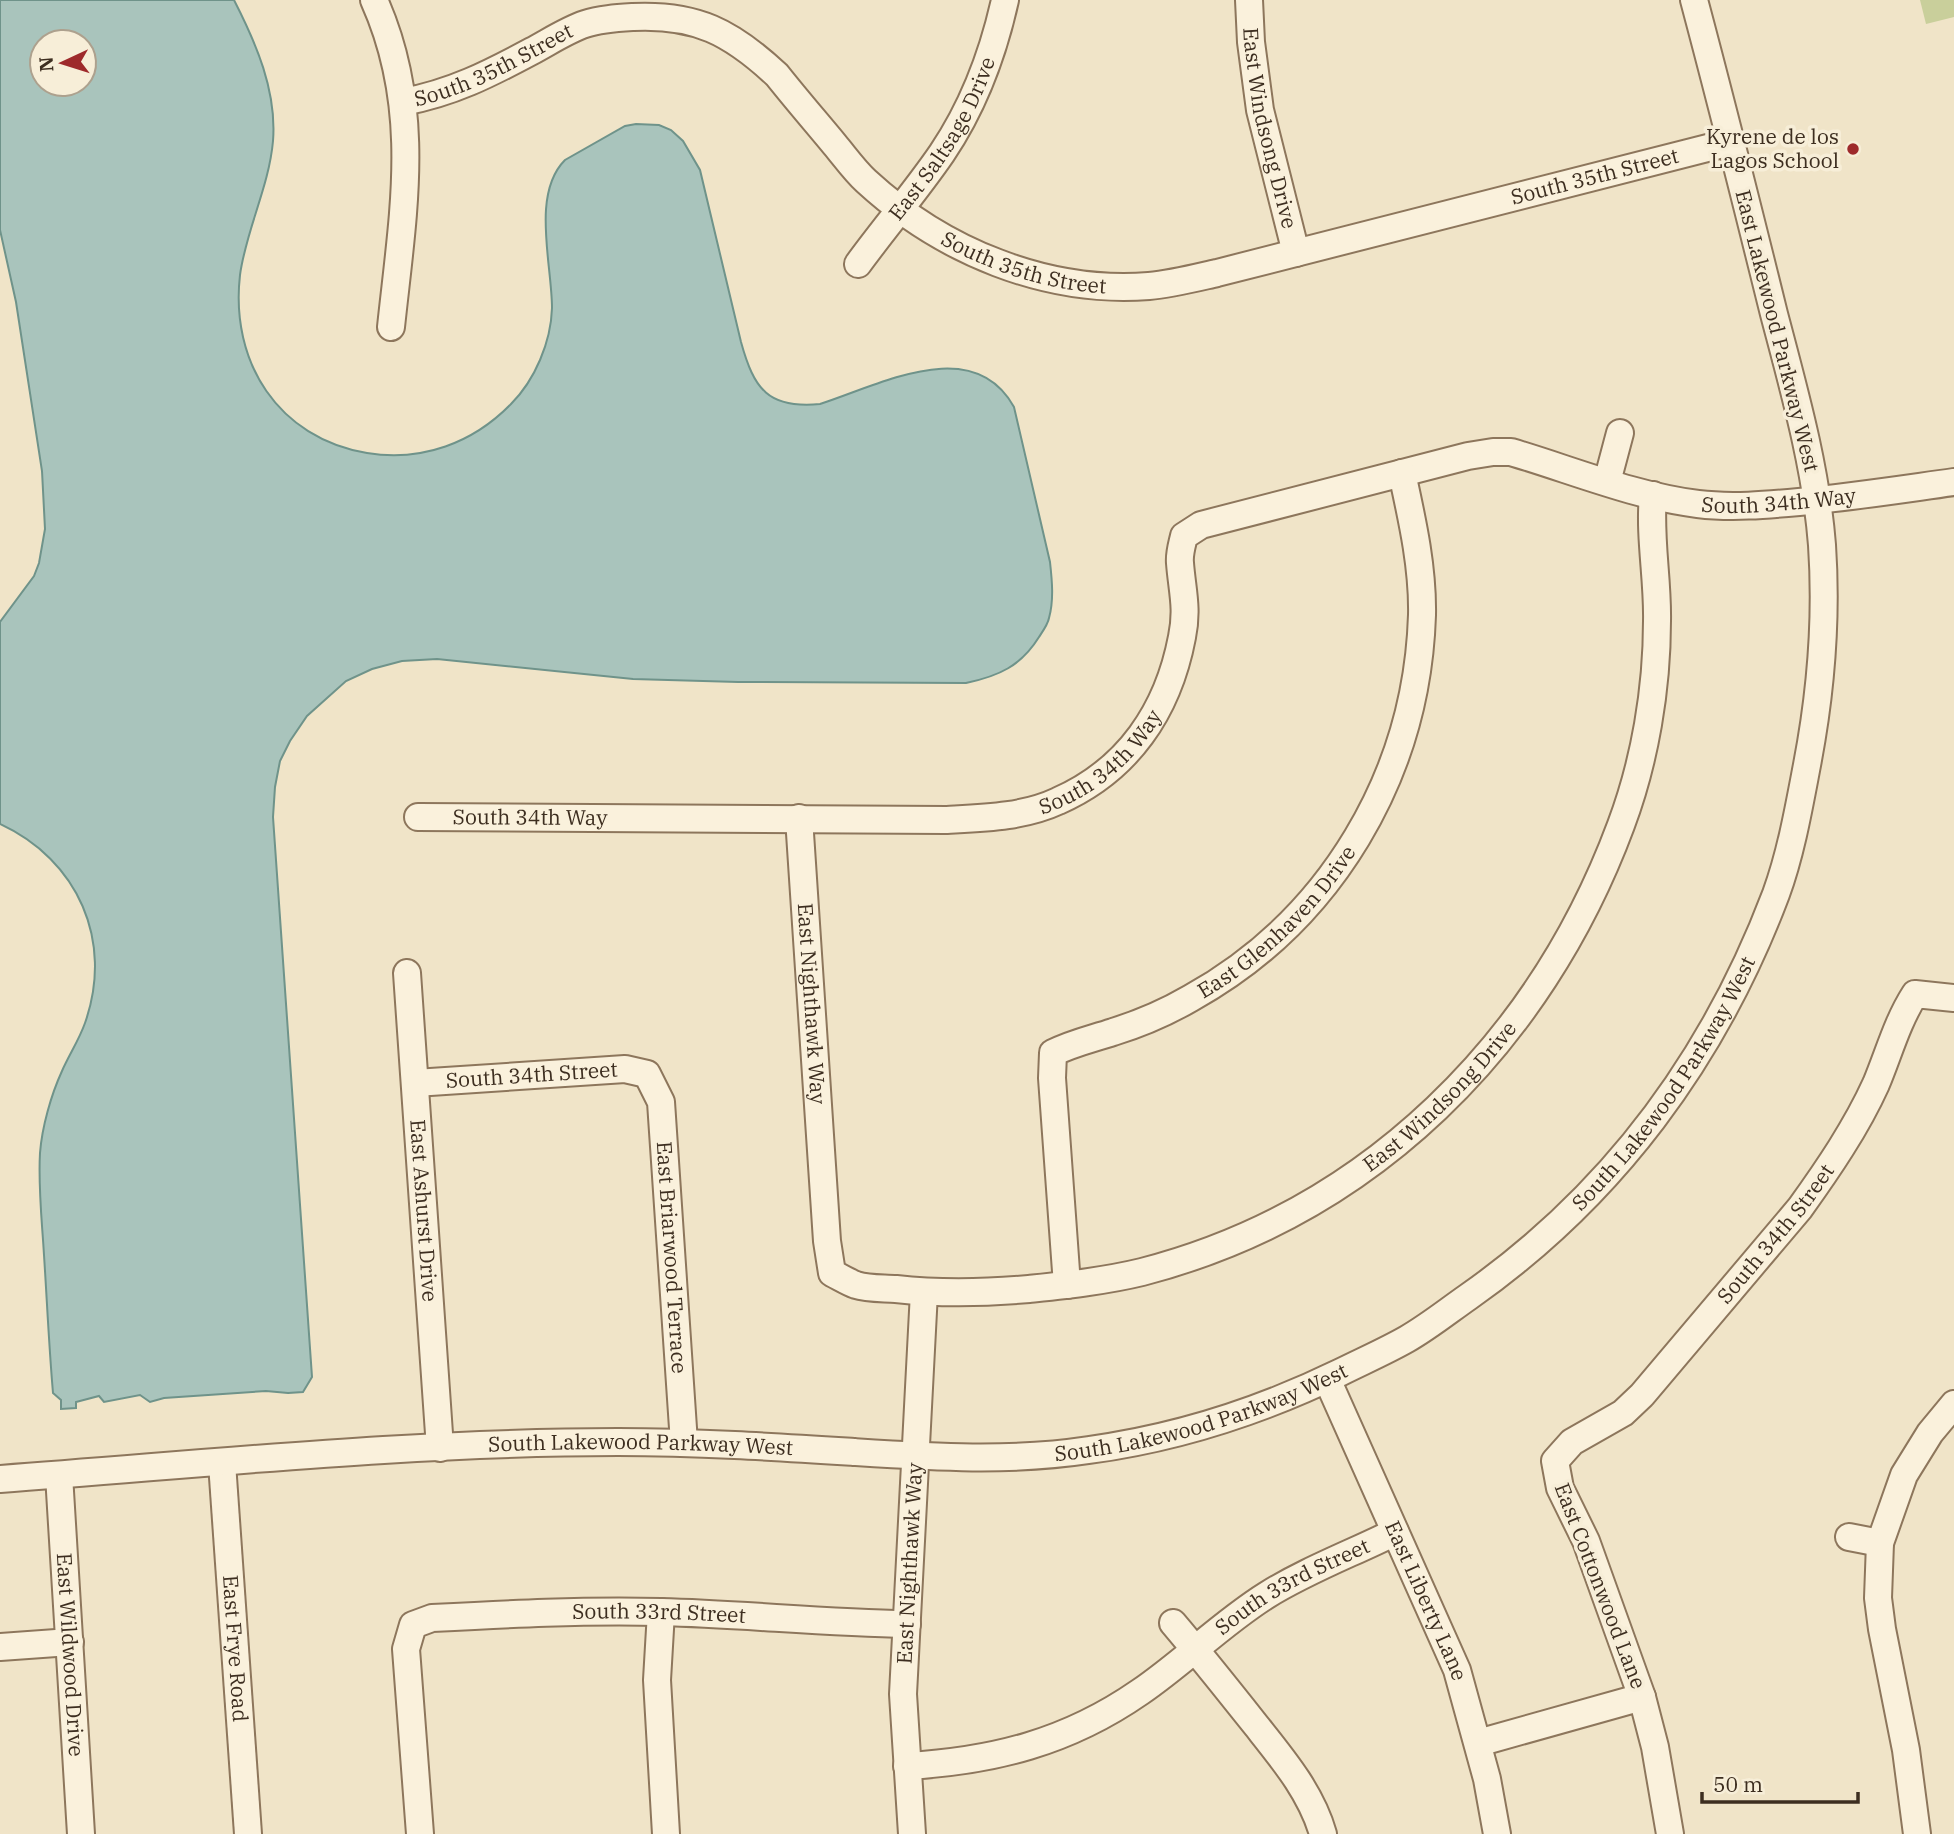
<svg xmlns="http://www.w3.org/2000/svg" width="1954" height="1834" viewBox="0 0 1954 1834" font-family="'IBM Plex Serif',serif">
<rect width="100%" height="100%" fill="#f0e4c8"/>
<polygon fill="#c9cf9b" points="1920,0 1954,0 1954,17 1926,24"/>
<path fill="#a9c4bc" stroke="#6f938a" stroke-width="2" fill-rule="evenodd" d="M0,0H234C256,43 277,91 273,141C269,187 246,230 240,275C230,362 278,438 367,453C422,462 473,443 511,404C535,380 551,342 552,308C552,264 531,194 565,160L625,126L636,124L659,125L671,130L683,141L700,170L741,342C754,389 768,409 820,404C880,385 973,333 1014,407L1050,562C1052,580 1054,600 1049,618C1048,624 1043,631 1039,637C1021,666 999,676 966,683L738,682L633,679L437,659L402,661L372,669L346,681L307,716L290,741L280,761L275,787L273,817L312,1377L303,1392L288,1393L266,1391L164,1398L150,1402L140,1395L104,1402L99,1396L76,1402V1408L61,1409V1400L53,1393C49,1347 47,1301 44,1255C42,1221 38,1187 40,1153C42,1127 51,1095 62,1071C69,1055 79,1040 85,1023C114,941 78,860 0,824V622L34,576L39,563L45,529L42,471L16,302L0,230ZM42,42H84V84H42Z"/>
<g fill="none" stroke-linecap="round" stroke-linejoin="round">
<defs>
<g id="minor">
<path d="M374,0C423,109 403,213 391,327"/>
<path id="s1" d="M1249,0L1251,42L1260,110L1296,253"/>
<path id="s2" d="M403,102C452,93 489,74 532,51C549,42 567,30 585,24C600,19 617,18 633,17C696,14 731,32 777,75C796,99 816,122 835,145C845,157 855,171 866,181C942,251 1046,294 1149,286C1172,284 1195,278 1217,273L1731,142"/>
<path id="s3" d="M858,264C885,227 916,191 942,153C973,107 993,54 1005,0"/>
<polyline points="1607,482 1620,433"/>
<path id="s4" d="M418,817L947,820C984,818 1024,817 1058,801C1128,770 1168,711 1182,637C1188,608 1182,590 1180,563C1179,554 1182,545 1184,536L1201,525L1468,456L1493,452H1511C1572,470 1634,496 1698,504C1731,508 1766,505 1799,502C1851,497 1903,489 1954,482"/>
<path id="s5" d="M799,818L827,1241L832,1273C840,1277 848,1282 856,1285C868,1289 883,1288 896,1289C941,1294 984,1293 1029,1289C1066,1285 1105,1281 1142,1272C1370,1213 1540,1043 1621,825C1645,761 1657,689 1657,621C1658,579 1649,537 1653,495"/>
<path id="s6" d="M407,973L440,1448"/>
<path id="s7" d="M415,1083L625,1069L647,1074L661,1102L684,1443"/>
<path id="s8" d="M1067,1285L1052,1078L1053,1053C1073,1043 1092,1039 1113,1032C1139,1024 1167,1012 1191,998C1331,920 1417,775 1422,615C1423,567 1412,519 1402,473"/>
<path id="s9" d="M1327,1379L1457,1670L1487,1779L1497,1834"/>
<path id="s10" d="M222,1463L248,1834"/>
<path id="s11" d="M59,1475L81,1834"/>
<path id="s12" d="M0,1479C206,1464 412,1442 618,1442C697,1442 775,1447 854,1452C933,1457 1010,1462 1089,1450C1177,1438 1261,1411 1341,1372C1363,1361 1386,1351 1407,1339C1428,1327 1448,1311 1468,1297C1612,1196 1714,1058 1776,894C1791,853 1799,807 1807,765C1821,692 1827,619 1822,545C1816,467 1794,390 1774,314C1748,209 1722,105 1694,0"/>
<polyline points="1849,1537 1880,1543"/>
<polyline points="661,1612 657,1680 666,1834"/>
<path d="M1173,1623C1201,1656 1228,1690 1255,1724C1282,1758 1311,1792 1323,1834"/>
<polyline points="0,1647 70,1642"/>
<polyline points="1478,1743 1642,1697"/>
<path id="s13" d="M907,1766C994,1761 1068,1742 1140,1692C1184,1662 1222,1623 1267,1595C1307,1570 1353,1553 1395,1532"/>
<path id="s14" d="M420,1834L406,1649L413,1625L432,1618C508,1614 584,1610 661,1612C743,1614 825,1623 907,1624"/>
<path id="s15" d="M912,1834L903,1694L924,1292"/>
<path id="s16" d="M1670,1834L1655,1747L1642,1697L1586,1541L1560,1488L1555,1461L1572,1442L1623,1413L1642,1395L1800,1208C1828,1169 1856,1128 1876,1084C1889,1053 1897,1022 1915,994L1954,998"/>
<polyline points="1917,1834 1906,1750 1882,1629 1878,1598 1880,1543 1904,1475 1930,1433 1954,1404"/>
</g>
</defs>
<use href="#minor" stroke="#8d765c" stroke-width="30"/>
<use href="#minor" stroke="#faf1dc" stroke-width="26"/>
</g>
<circle fill="#9e2a2b" stroke="#f7eed8" stroke-width="2.5" cx="1853" cy="149" r="7"/>
<g text-anchor="middle" stroke-width="7" stroke-linejoin="round" paint-order="stroke">
<g font-size="21" fill="#3d2e20" stroke="#f7eed8">
<text dy="7" stroke="none"><textPath href="#s2" startOffset="98">South 35th Street</textPath></text>
<text dy="7" stroke="none"><textPath href="#s1" startOffset="130">East Windsong Drive</textPath></text>
<text dy="7" stroke="none"><textPath href="#s3" startOffset="152">East Saltsage Drive</textPath></text>
<text dy="7" stroke="none"><textPath href="#s2" startOffset="1316">South 35th Street</textPath></text>
<text dy="7" stroke="none"><textPath href="#s2" startOffset="728">South 35th Street</textPath></text>
<text transform="translate(1777 331) rotate(76)" y="7">East Lakewood Parkway West</text>
<text dy="7" stroke="none"><textPath href="#s4" startOffset="1573">South 34th Way</textPath></text>
<text dy="7" stroke="none"><textPath href="#s4" startOffset="700">South 34th Way</textPath></text>
<text dy="7" stroke="none"><textPath href="#s4" startOffset="112">South 34th Way</textPath></text>
<text dy="7" stroke="none"><textPath href="#s8" startOffset="497">East Glenhaven Drive</textPath></text>
<text dy="7" stroke="none"><textPath href="#s5" startOffset="186">East Nighthawk Way</textPath></text>
<text dy="7" stroke="none"><textPath href="#s7" startOffset="117">South 34th Street</textPath></text>
<text dy="7" stroke="none"><textPath href="#s12" startOffset="1797">South Lakewood Parkway West</textPath></text>
<text dy="7" stroke="none"><textPath href="#s5" startOffset="1122">East Windsong Drive</textPath></text>
<text dy="7" stroke="none"><textPath href="#s6" startOffset="238">East Ashurst Drive</textPath></text>
<text dy="7" stroke="none"><textPath href="#s16" startOffset="712">South 34th Street</textPath></text>
<text dy="7" stroke="none"><textPath href="#s7" startOffset="420">East Briarwood Terrace</textPath></text>
<text dy="7" stroke="none"><textPath href="#s12" startOffset="1209">South Lakewood Parkway West</textPath></text>
<text dy="7" stroke="none"><textPath href="#s12" startOffset="642">South Lakewood Parkway West</textPath></text>
<text dy="7" stroke="none"><textPath href="#s15" startOffset="271">East Nighthawk Way</textPath></text>
<text transform="translate(1600 1586) rotate(69)" y="7">East Cottonwood Lane</text>
<text dy="7" stroke="none"><textPath href="#s13" startOffset="434">South 33rd Street</textPath></text>
<text dy="7" stroke="none"><textPath href="#s9" startOffset="243">East Liberty Lane</textPath></text>
<text dy="7" stroke="none"><textPath href="#s14" startOffset="458">South 33rd Street</textPath></text>
<text dy="7" stroke="none"><textPath href="#s10" startOffset="186">East Frye Road</textPath></text>
<text dy="7" stroke="none"><textPath href="#s11" startOffset="180">East Wildwood Drive</textPath></text>
</g>
<g font-size="21" fill="#3d2e20" stroke="#f7eed8" text-anchor="end">
<text x="1839" y="144">Kyrene de los<tspan x="1839" dy="24">Lagos School</tspan></text>
</g>
</g>
<g transform="translate(63 63) rotate(266)"><circle r="33" fill="#f7eed8" stroke="#ada18e" stroke-width="2"/>
<path d="M0-5L12 26L0 18L-12 26Z" fill="#9e2a2b"/>
<text y="-10" font-size="19" font-weight="bold" text-anchor="middle" fill="#3d2e20">N</text>
</g>
<path d="M1702 1792v10h156v-10" fill="none" stroke="#3d2e20" stroke-width="3.5"/>
<text x="1713" y="1792" font-size="21" fill="#3d2e20" stroke="#f7eed8" stroke-width="5" paint-order="stroke">50 m</text>
</svg>
